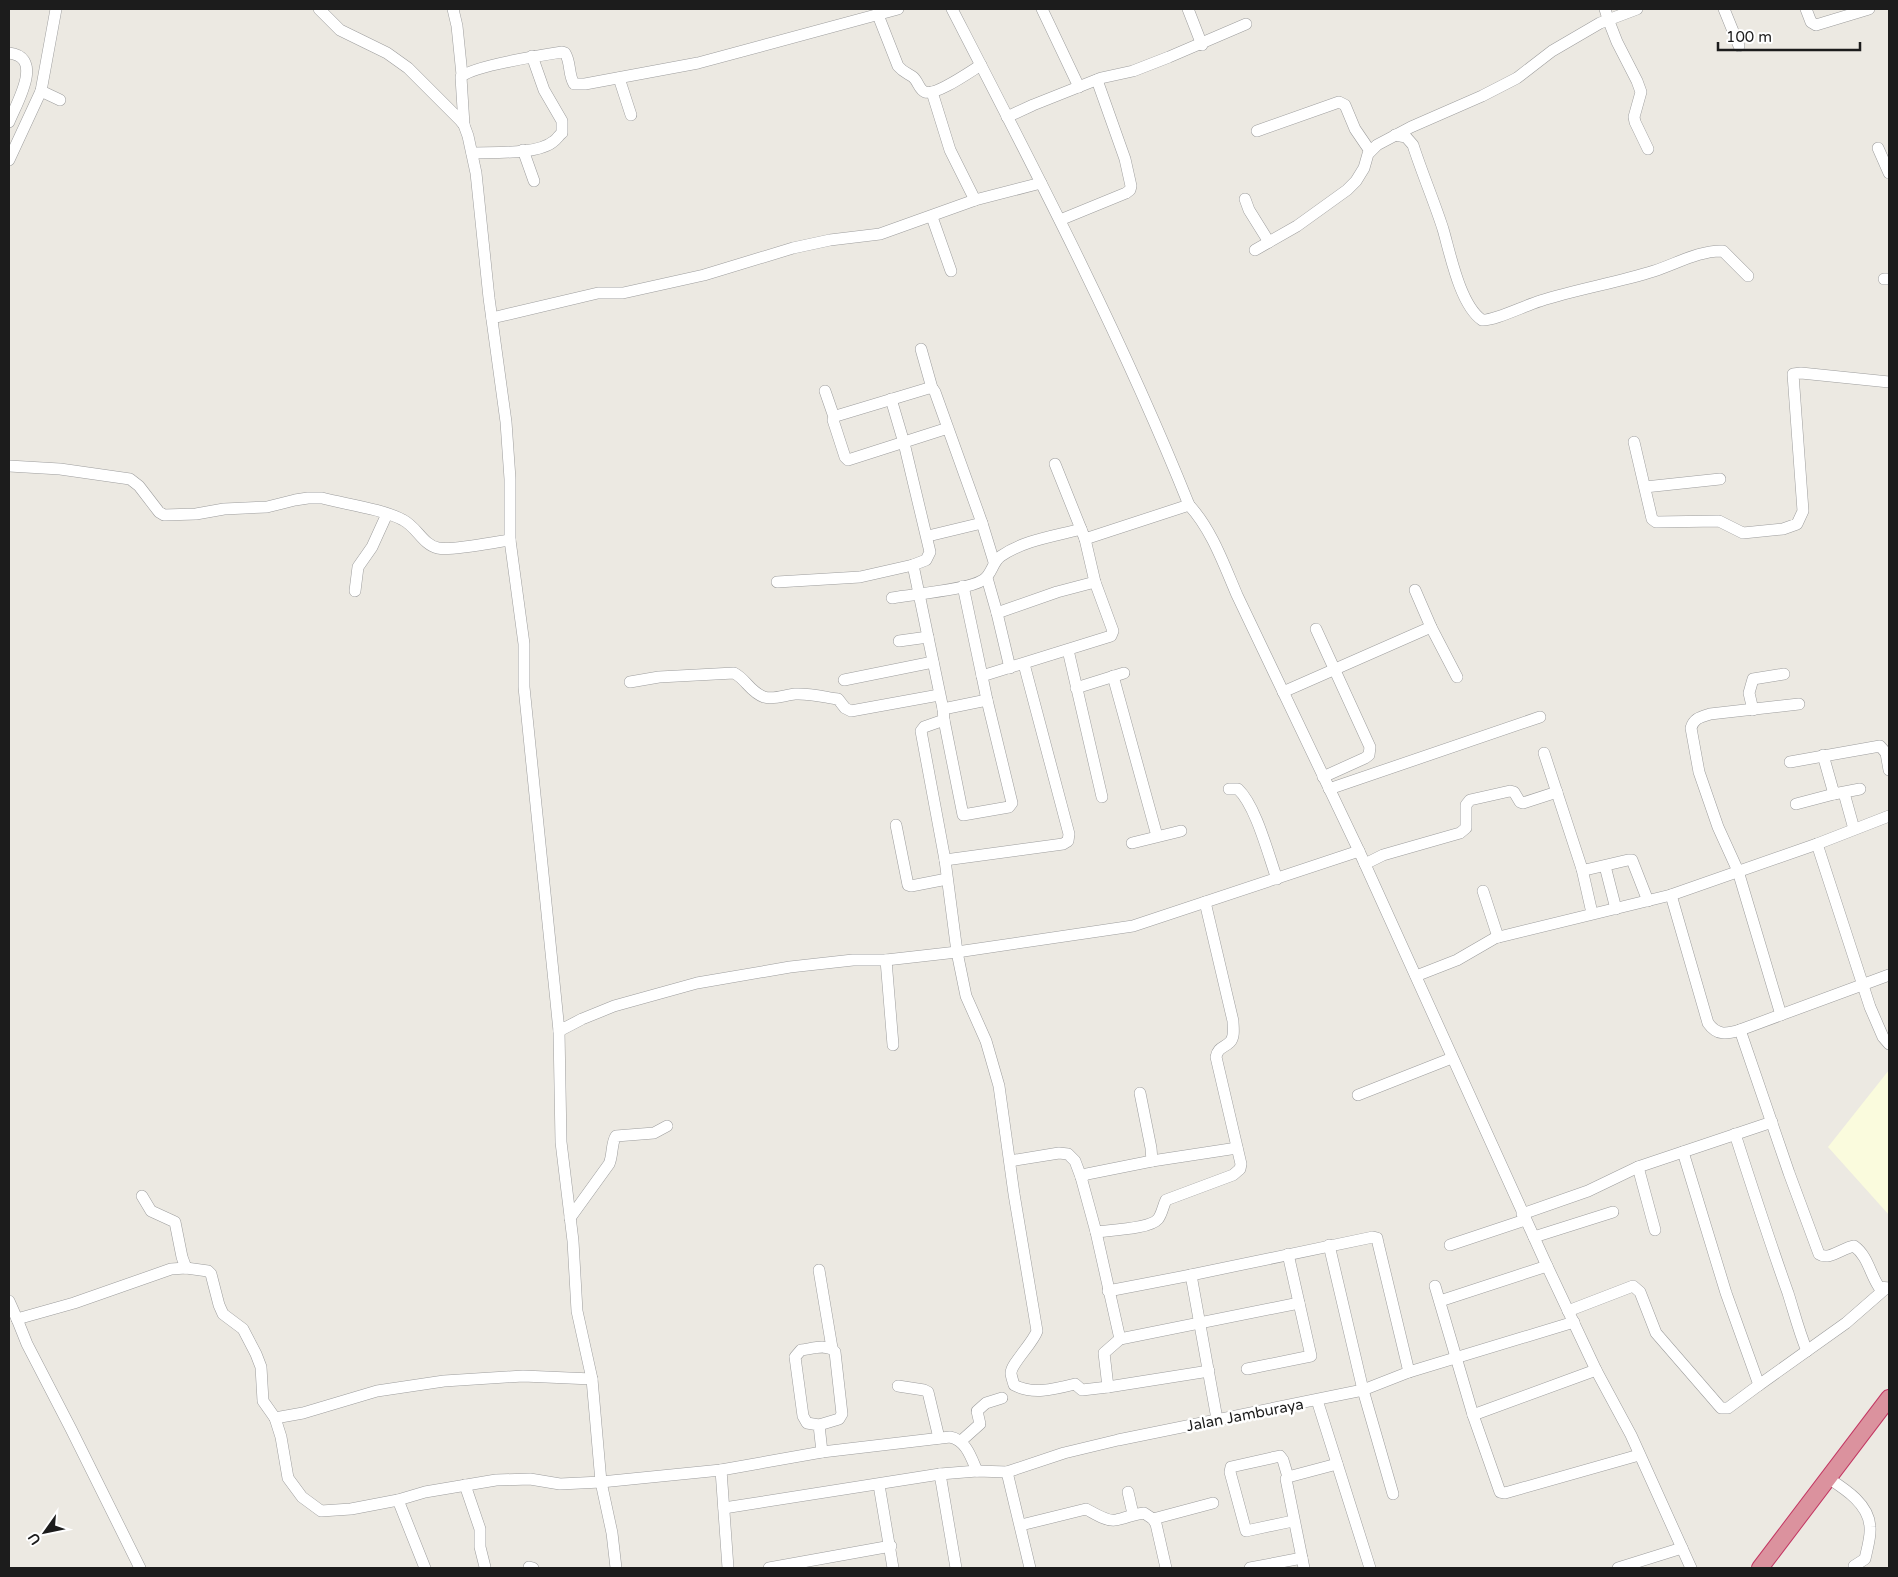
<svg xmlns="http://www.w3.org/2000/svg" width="1898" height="1577" viewBox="0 0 1898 1577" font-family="'Varela Round',sans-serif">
<rect width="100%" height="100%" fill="#ece9e2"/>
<polygon fill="#fafbdd" points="1889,1070 1889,1215 1828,1147"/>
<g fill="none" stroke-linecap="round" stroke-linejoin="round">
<defs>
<g id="minor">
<polyline points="56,9 41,91 60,100"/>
<polyline points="319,9 340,30 387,53 408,68 460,120 464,125 468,136 476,173 489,298 506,422 510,479 510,540 524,644 524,687 559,1031 582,1019 614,1006 697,983 790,967 853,960 886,960 957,952 1133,926 1359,851"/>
<polyline points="453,9 457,26 462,75"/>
<path d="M952,9C1036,172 1121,335 1189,505"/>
<polyline points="1042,9 1079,87"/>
<polyline points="1188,9 1202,45"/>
<polyline points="1605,9 1608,19 1617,42 1637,81 1641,92 1634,117 1635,122 1648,149"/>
<polyline points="1724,9 1739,46"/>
<polyline points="1806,9 1811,22 1816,25 1869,9"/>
<path d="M878,15L898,66C903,72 907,73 913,77C918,81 919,90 925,92C936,96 971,71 981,65"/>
<path d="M9,53C45,57 16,104 9,122"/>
<polyline points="619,78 631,115"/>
<polyline points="932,92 950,150 975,200"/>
<polyline points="1007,117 1033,105 1101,78 1133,71 1169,57 1246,24"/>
<path d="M464,125L461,77C472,66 543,55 562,52L565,53C571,62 568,74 574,84H585L698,63L898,9"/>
<polyline points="1257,131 1339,102 1345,105 1355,129 1370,151"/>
<path d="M1395,135L1406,137L1413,145C1422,173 1434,201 1443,229C1450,253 1460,305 1482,320C1494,321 1526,305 1540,301C1577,289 1616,283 1654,271C1676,264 1700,250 1723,251L1748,276"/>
<polyline points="1878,148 1889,173"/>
<polyline points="523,150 534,181"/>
<path d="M472,153C493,152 538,155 554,141C557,139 559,135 562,133V121L544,90L532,56"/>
<polyline points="9,160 41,91"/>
<polyline points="1245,199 1249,210 1269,242"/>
<polyline points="932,217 951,271"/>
<polyline points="1060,220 1126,193 1130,190 1131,186 1125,159 1097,80"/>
<polyline points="1255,250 1297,226 1347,190 1356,181 1364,168 1368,154 1377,145 1411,127 1482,96 1517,78 1552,51 1600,23 1637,9"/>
<polyline points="1884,279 1889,279"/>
<polyline points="492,318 598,293 623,293 704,275 793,248 830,240 880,234 975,200 1041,183"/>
<polyline points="921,349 932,388"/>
<polyline points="825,391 834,417"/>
<path d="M891,399L904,443L930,552L926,560L913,565L943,709L944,720L924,727L921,731L945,860L957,952L966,996L986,1041L999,1086L1014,1194L1037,1331C1033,1343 1011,1364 1011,1373C1011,1376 1013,1381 1014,1385C1033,1395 1055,1389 1075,1384L1082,1390L1108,1387L1104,1353L1120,1339L1299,1303"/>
<polyline points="948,428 848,460 845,457 833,420 836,416 929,388 933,389 935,392 982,523 994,562"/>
<polyline points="1634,442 1652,519 1656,522 1719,521 1743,533 1783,529 1797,524 1803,511 1793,374 1801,373 1889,382"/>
<path d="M1055,464L1085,539L1189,505C1212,530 1224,565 1237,595L1359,851L1547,1266L1596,1370L1631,1435L1691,1568"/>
<path d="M9,466L60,469L130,479L139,486L159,512L164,515L196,514L224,509L267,507L295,500L308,498H322C345,504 383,509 403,520C417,527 423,545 438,548C453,551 494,542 510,540"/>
<polyline points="1645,487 1720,479"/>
<polyline points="928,536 982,523"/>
<polyline points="987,578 997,613"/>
<polyline points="777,582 860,577 913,565"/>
<polyline points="963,586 982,676"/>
<polyline points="1415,590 1431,627"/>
<polyline points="355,591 358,567 372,547 387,514"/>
<path d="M892,598C913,594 968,590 983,580C992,575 992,562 1001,556C1024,540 1055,536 1081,529"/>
<polyline points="1316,629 1370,747 1369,755 1365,758 1323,777"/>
<polyline points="899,641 928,637"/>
<polyline points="1068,650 1102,797"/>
<polyline points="1010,668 997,613 1057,592 1095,582"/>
<polyline points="1113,676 1157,836"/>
<polyline points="844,680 933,662"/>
<path d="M630,682L659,677L734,673C746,679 750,692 764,697C774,700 785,695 795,694C809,693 824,697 838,699L845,708L851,711L939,695"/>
<polyline points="1076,688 1124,673"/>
<polyline points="1283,692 1431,627 1457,677"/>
<polyline points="943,709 987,700 982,676 1111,636 1113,631 1095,582 1085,539"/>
<polyline points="1753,710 1749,693 1753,679 1784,674"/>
<polyline points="944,720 963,815 1009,807 1012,803 987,700"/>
<polyline points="1544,753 1582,869 1585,870 1628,860 1632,860 1648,901"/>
<polyline points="1823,755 1834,794 1860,789"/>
<polyline points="1790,762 1880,746 1886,753 1889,770"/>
<path d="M1229,789H1238C1256,806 1268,854 1277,879"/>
<polyline points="1329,789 1540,717"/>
<polyline points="1844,793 1854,829"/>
<polyline points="1796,804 1834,794"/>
<polyline points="896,825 908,885 911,886 947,879"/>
<polyline points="1132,843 1181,831"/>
<polyline points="1817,844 1870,1007 1883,1037 1889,1044"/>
<polyline points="945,860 1063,844 1068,841 1069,834 1024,664"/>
<polyline points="1365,864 1383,855 1460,833 1466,828 1466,805 1470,800 1510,791 1514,792 1520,802 1523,803 1557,792"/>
<polyline points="1605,866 1616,909"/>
<polyline points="1582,869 1592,913"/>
<polyline points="1483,891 1498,937"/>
<path d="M1671,895L1708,1023C1717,1036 1727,1034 1740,1030L1889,975"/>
<polyline points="886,960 893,1045"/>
<polyline points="1416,976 1457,960 1495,938 1671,895 1817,844 1889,816"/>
<path d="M1781,1015L1738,871L1718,827L1699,772L1691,728C1694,718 1701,717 1710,714L1799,704"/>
<path d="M1740,1030L1789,1173L1819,1254C1829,1261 1842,1248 1854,1246C1868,1256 1870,1274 1879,1287L1889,1288"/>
<polyline points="559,1031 561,1142 573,1241 577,1311 592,1379 601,1482 612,1533 616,1568"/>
<polyline points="1358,1095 1452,1058"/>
<path d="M1735,1134C1752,1187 1769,1240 1788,1293C1794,1312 1799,1332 1807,1351"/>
<polyline points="1683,1152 1726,1293 1759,1385 1846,1323 1885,1289"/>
<polyline points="1010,1161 1059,1153 1068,1154 1075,1161 1081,1177 1087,1174 1152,1161 1151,1148 1140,1093"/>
<polyline points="1152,1161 1237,1148"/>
<polyline points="1638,1167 1655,1230"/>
<polyline points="1081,1177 1096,1232 1120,1339"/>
<polyline points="142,1196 151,1211 175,1222 182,1257 186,1268"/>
<polyline points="1522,1214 1588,1191 1638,1167 1772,1122"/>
<path d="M570,1218L609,1164C613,1156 611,1143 616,1136L654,1133L667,1126"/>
<path d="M1096,1232C1110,1230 1150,1229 1158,1219C1162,1214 1163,1206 1166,1200L1233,1175L1240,1169L1241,1164L1216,1057C1218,1047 1224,1048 1230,1042C1235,1037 1233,1027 1233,1021L1205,902"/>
<polyline points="1534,1237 1613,1212"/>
<polyline points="1329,1245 1363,1390 1393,1494"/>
<polyline points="1450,1245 1525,1220"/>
<polyline points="819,1270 832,1348"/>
<polyline points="1191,1275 1217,1419"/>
<polyline points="1435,1286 1473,1415 1500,1492 1505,1493 1639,1455"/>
<polyline points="1108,1291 1191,1275 1373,1237 1377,1238 1378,1243 1409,1372"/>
<polyline points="9,1301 17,1319 74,1303 171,1269 186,1268 208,1271 211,1274 219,1305 223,1314 243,1329 256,1354 261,1367 263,1401 275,1418 303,1413 377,1391 444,1381 523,1376 592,1379"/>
<polyline points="1440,1301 1547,1266"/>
<polyline points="1568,1311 1633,1286 1640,1292 1656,1333 1721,1408 1728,1408 1759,1385"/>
<polyline points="17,1319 27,1344 71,1429 140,1568"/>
<polyline points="1247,1369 1311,1356 1288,1254"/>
<polyline points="898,1386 924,1390 928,1392 939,1438"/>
<polyline points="1108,1387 1209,1371"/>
<polyline points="1317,1400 1370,1568"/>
<polyline points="1473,1415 1596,1370"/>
<polyline points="275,1418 281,1437 288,1478 302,1497 321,1511 351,1509 398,1500 425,1492 496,1480 530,1479 560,1484 601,1482 721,1470 728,1568"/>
<path d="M819,1425L839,1419L842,1414L835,1352C828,1343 811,1349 801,1350L795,1357L803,1416L807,1423L819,1425L822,1452"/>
<polyline points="961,1441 980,1424 977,1411 986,1403 1002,1398"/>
<path d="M721,1470L822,1452L950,1437C966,1440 971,1457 977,1471"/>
<polyline points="940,1474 977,1471 1007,1472"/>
<polyline points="1288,1477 1283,1460 1280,1456 1231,1467 1230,1472 1246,1531 1293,1521"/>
<path d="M1828,1478C1845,1489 1869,1504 1870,1527C1871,1537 1867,1549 1865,1559L1854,1566"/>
<polyline points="465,1485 480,1529 480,1547 485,1567"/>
<polyline points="879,1485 893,1568"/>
<polyline points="1128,1492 1133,1514"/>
<polyline points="398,1500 425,1568"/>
<polyline points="724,1508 940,1474 956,1568"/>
<polyline points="1153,1519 1213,1503"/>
<path d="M1021,1525L1086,1509C1094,1513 1107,1522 1116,1520C1126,1518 1134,1514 1144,1513L1153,1519L1156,1524L1166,1568"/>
<polyline points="529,1567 533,1568"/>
<polyline points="769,1568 891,1546"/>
<polyline points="1030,1568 1007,1472 1064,1453 1118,1440 1363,1390 1409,1372 1574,1322"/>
<polyline points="1250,1568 1302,1558"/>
<polyline points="1304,1568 1286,1479 1288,1477 1337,1464"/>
<polyline points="1618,1568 1682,1548"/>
</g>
<polyline id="highway" points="1760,1568 1889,1398"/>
</defs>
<use href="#minor" stroke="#9d9d9d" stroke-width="12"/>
<use href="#highway" stroke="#c33763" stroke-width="18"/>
<use href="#minor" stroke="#fff" stroke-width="11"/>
<use href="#highway" stroke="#db929e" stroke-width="16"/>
</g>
<g text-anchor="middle" stroke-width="5" stroke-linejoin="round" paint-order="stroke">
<g font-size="15" fill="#1c1c1c" stroke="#fff">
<text transform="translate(1245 1415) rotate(-11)" y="5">Jalan Jamburaya</text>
</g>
</g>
<rect width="1898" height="1577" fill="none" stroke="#1c1c1c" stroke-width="20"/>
<g transform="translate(45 1532) rotate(237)" stroke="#ffffff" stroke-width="4" paint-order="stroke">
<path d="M0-4L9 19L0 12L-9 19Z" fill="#1c1c1c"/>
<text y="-8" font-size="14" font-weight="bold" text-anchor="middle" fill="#1c1c1c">U</text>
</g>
<path d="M1718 42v8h142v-8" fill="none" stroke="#1c1c1c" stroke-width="2.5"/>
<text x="1726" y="42" font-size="15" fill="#1c1c1c" stroke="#ffffff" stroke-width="4" paint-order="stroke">100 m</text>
</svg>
